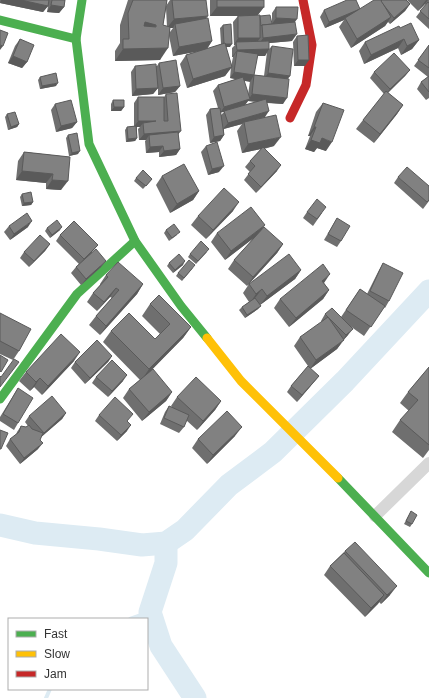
<svg xmlns="http://www.w3.org/2000/svg" width="429" height="698" viewBox="0 0 429 698" font-family="Helvetica,sans-serif">
<rect width="100%" height="100%" fill="#fff"/>
<g fill="none" stroke-linecap="round" stroke-linejoin="round">
<g stroke="#ddebf3" stroke-width="4">
<polyline points="130,619 150,612"/>
<polyline points="46,698 50,689"/>
</g>
<g stroke="#ddebf3" stroke-width="23">
<polyline points="0,525 35,533 99,539 142,545 166,543 185,530 229,485 273,452 345,381 429,291"/>
<polyline points="166,543 166,563 150,612 161,646 195,698"/>
</g>
<polyline stroke="#d7d7d7" stroke-width="12" points="375,516 429,463"/>
<g stroke="#4caf50" stroke-width="9">
<polyline points="82,0 76,39 89,144 135,241 181,306 207,338"/>
<polyline points="0,20 76,39"/>
<polyline points="0,399 77,294 135,241"/>
<polyline points="338,478 429,573"/>
</g>
<polyline stroke="#ffc107" stroke-width="9" points="207,338 241,381 338,478"/>
<polyline stroke="#c62828" stroke-width="9" points="290,118 306,85 312,45 303,0"/>
</g>
<g fill="#6f6f6f" fill-rule="evenodd">
<polygon points="0,0 65,0 64,7 59,13 47,12 48,6 43,12 0,3"/>
<path d="M128,0H167L166,6L170,0H206V18L212,41L207,49L221,44L220,28L223,25L230,47H226L231,67L233,57H232V48L235,45H234L233,22L238,16H251H210V0H264V7L257,16H260L272,24V13L276,7L295,22L292,41L269,43V49L272,46L290,76L287,79L283,104L267,103L265,117L274,146L264,149L277,171L256,193L244,180L250,172L245,167L250,161L261,149L242,153L237,131L242,124L224,129V135L220,141L210,143L206,115L210,109L218,108L213,91L218,85L236,79L230,78L231,67L225,76L187,88L180,64L186,55L199,51L173,56L169,36L160,60L115,61V51L120,43V25ZM166,8L167,27L163,25ZM170,28H173L170,32ZM267,52L264,76L254,75L257,56H265ZM244,81H250L248,95ZM248,101L258,102L245,105ZM221,112H224L221,115Z"/>
<polygon points="407,0 429,0 429,29 416,17 426,4 425,4 418,11"/>
<polygon points="381,1 410,4 405,11 390,24 388,22 385,26 351,48 339,27 344,20 325,28 320,17 324,10 360,9"/>
<polygon points="400,28 419,40 412,49 401,55 398,48 364,64 359,51 365,42"/>
<polygon points="297,36 305,66 294,66 293,42"/>
<polygon points="20,39 27,62 22,68 8,63 15,46"/>
<polygon points="429,45 429,98 426,100 417,89 421,82 428,77 414,66"/>
<polygon points="159,63 180,86 175,92 158,95 158,88 153,94 132,96 131,72 135,66 157,66"/>
<polygon points="410,70 405,76 388,93 403,105 397,114 374,143 356,129 363,120 384,94 370,78 374,72"/>
<polygon points="40,77 56,86 40,89 38,80"/>
<polygon points="166,94 178,134 180,149 176,155 159,157 159,152 146,153 145,141 146,140 139,140 138,129 140,127 137,127 137,138 135,141 126,142 125,130 127,127 134,126 134,103 138,97 164,97"/>
<polygon points="113,100 124,107 121,111 111,111 111,104"/>
<polygon points="323,103 326,151 317,148 314,152 305,149 310,136 308,136 316,112"/>
<polygon points="55,104 77,122 72,128 56,132 51,110"/>
<polygon points="7,114 19,124 17,127 8,130 5,117"/>
<polygon points="68,135 78,154 69,156 66,138"/>
<polygon points="206,146 219,172 208,175 201,152"/>
<polygon points="24,152 70,157 61,190 46,189 46,183 16,180 18,161"/>
<polygon points="162,176 199,191 193,200 170,213 156,185"/>
<polygon points="398,177 429,201 423,209 394,183"/>
<polygon points="136,178 152,179 143,189 134,181"/>
<polygon points="22,194 33,202 31,205 22,206 20,197"/>
<polygon points="233,211 206,239 191,225 198,216"/>
<polygon points="307,212 322,213 313,226 303,218"/>
<polygon points="337,218 341,241 337,247 324,240"/>
<polygon points="9,226 28,227 10,240 4,232"/>
<polygon points="47,228 60,230 50,238 45,231"/>
<polygon points="262,229 283,244 277,253 249,284 301,270 295,279 260,305 258,309 245,318 239,310 242,307 249,302 243,293 249,284 247,286 228,269 234,260 255,237 225,260 211,242 217,233"/>
<polygon points="166,230 177,235 169,241 164,233"/>
<polygon points="60,235 92,252 101,267 81,285 71,273 76,267 79,264 56,241"/>
<polygon points="50,244 45,251 29,267 20,258 24,252"/>
<polygon points="207,252 196,264 188,257 190,254"/>
<polygon points="169,263 183,265 173,273 167,266"/>
<polygon points="383,263 389,301 385,308 384,307 364,336 350,326 348,335 343,340 337,349 310,369 319,376 314,382 297,402 287,392 291,386 308,366 294,346 300,337 322,322 321,321 325,314 341,317 360,289 367,294 379,270"/>
<polygon points="193,268 182,281 176,276 178,273"/>
<polygon points="106,275 143,284 137,294 100,335 89,325 96,316 112,298 110,297 97,311 87,302 93,293 100,285 100,284"/>
<polygon points="324,283 329,290 323,299 289,327 274,308 280,299"/>
<polygon points="150,304 191,327 183,338 151,370 172,392 166,401 142,421 123,398 129,389 140,380 103,342 111,331 155,339 160,334 142,316"/>
<polygon points="0,313 19,351 13,360 0,354"/>
<polygon points="112,356 108,362 85,384 71,368 75,362"/>
<polygon points="74,361 42,395 34,387 30,391 19,381 26,372"/>
<polygon points="429,367 429,450 423,458 392,432 400,420 409,411 400,403 408,392"/>
<polygon points="96,377 123,381 108,397 92,383"/>
<polygon points="18,388 18,423 14,430 0,421 0,417"/>
<polygon points="177,397 221,401 215,410 197,430 186,420 184,427 179,433 160,424 165,412 169,406 172,407 171,406"/>
<polygon points="66,413 62,419 41,437 38,449 20,464 6,446 10,439 16,435 17,432 21,426 26,427 28,426 25,422 29,416"/>
<polygon points="99,415 127,422 127,431 117,441 95,421"/>
<polygon points="235,436 207,464 192,448 198,439"/>
<polygon points="411,511 412,524 410,527 404,524"/>
<polygon points="345,551 390,595 381,604 379,602 365,617 324,575 330,566"/>
</g>
<g fill="#5a5a5a">
<polygon points="1,0 21,0 48,6 43,12 0,3"/>
<polygon points="426,0 428,0 425,4 418,11"/>
<polygon points="410,4 405,11 390,24 394,18"/>
<polygon points="51,5 64,7 59,13 47,12"/>
<polygon points="217,7 264,7 257,16 210,16"/>
<polygon points="360,9 345,18 344,20 325,28 329,22"/>
<polygon points="208,16 201,25 175,24 173,28 167,28 174,19"/>
<polygon points="391,17 385,26 351,48 357,39"/>
<polygon points="276,18 297,19 293,25 272,24"/>
<polygon points="145,22 156,25 149,35 136,37"/>
<polygon points="297,34 292,41 259,44 263,38"/>
<polygon points="238,38 260,38 256,44 236,42 235,45 234,45"/>
<polygon points="404,39 398,48 364,64 371,55"/>
<polygon points="419,40 412,49 401,55 407,46"/>
<polygon points="212,41 206,50 173,56 179,47"/>
<polygon points="224,44 232,44 230,47 222,47"/>
<polygon points="0,45 3,46 0,50"/>
<polygon points="168,48 160,60 115,61 123,49"/>
<polygon points="269,49 265,56 236,56 237,51 233,57 232,57 237,50"/>
<polygon points="13,56 27,62 22,68 8,63"/>
<polygon points="298,60 309,60 305,66 294,66"/>
<polygon points="232,67 225,76 187,88 193,79"/>
<polygon points="410,70 405,76 385,95 390,89"/>
<polygon points="234,72 254,75 250,82 230,78"/>
<polygon points="268,73 290,76 285,82 264,79"/>
<polygon points="58,83 56,86 40,89 42,86"/>
<polygon points="180,86 175,92 158,95 163,88"/>
<polygon points="158,88 153,94 132,96 136,89"/>
<polygon points="252,94 287,98 283,104 248,101 245,105 220,113 224,107 249,99"/>
<polygon points="403,105 397,114 374,143 380,134"/>
<polygon points="114,107 124,107 121,111 111,111"/>
<polygon points="269,111 265,117 244,122 242,124 223,129 228,123"/>
<polygon points="138,121 156,121 143,123 140,127 134,127"/>
<polygon points="77,122 72,128 56,132 61,126"/>
<polygon points="19,124 17,127 8,130 11,127"/>
<polygon points="314,127 316,127 310,136 308,136"/>
<polygon points="181,131 176,137 149,135 146,140 139,140 144,134"/>
<polygon points="224,135 220,141 210,143 214,137"/>
<polygon points="281,137 274,146 242,153 248,144"/>
<polygon points="137,138 135,141 126,142 128,139"/>
<polygon points="322,138 332,142 326,151 317,148 314,152 305,149 311,140"/>
<polygon points="163,146 159,152 146,153 150,147"/>
<polygon points="180,149 176,155 159,157 164,151"/>
<polygon points="80,151 78,154 69,156 72,153"/>
<polygon points="281,165 277,171 256,193 261,187"/>
<polygon points="224,166 219,172 208,175 212,169"/>
<polygon points="22,171 53,174 46,183 16,180"/>
<polygon points="52,180 68,181 61,190 46,189"/>
<polygon points="199,191 193,200 170,213 177,204"/>
<polygon points="33,202 31,205 22,206 24,203"/>
<polygon points="239,202 233,211 206,239 213,230"/>
<polygon points="32,221 28,227 10,240 14,234"/>
<polygon points="265,225 259,234 225,260 231,251"/>
<polygon points="62,227 60,230 50,238 52,235"/>
<polygon points="50,244 45,251 29,267 34,261"/>
<polygon points="283,244 277,253 247,286 253,277"/>
<polygon points="98,245 93,251 79,265 84,259"/>
<polygon points="106,261 101,267 81,285 86,279"/>
<polygon points="185,261 183,265 173,273 175,270"/>
<polygon points="301,270 295,279 260,305 267,296"/>
<polygon points="330,274 324,283 316,290 322,281"/>
<polygon points="143,284 137,294 100,335 106,326"/>
<polygon points="116,288 110,297 97,311 104,302"/>
<polygon points="262,289 255,298 250,303 256,294"/>
<polygon points="329,290 323,299 289,327 296,318"/>
<polygon points="261,306 258,309 245,318 247,315"/>
<polygon points="191,327 183,338 141,381 149,369"/>
<polygon points="353,329 348,335 342,342 344,340 337,349 310,369 316,360 342,342 346,335"/>
<polygon points="80,352 74,361 42,395 48,386"/>
<polygon points="112,356 108,362 85,384 90,378"/>
<polygon points="127,375 123,381 108,397 112,391"/>
<polygon points="319,376 314,382 297,402 302,395"/>
<polygon points="40,378 34,387 30,391 36,382"/>
<polygon points="172,392 166,401 142,421 149,412"/>
<polygon points="221,401 215,410 197,430 203,421"/>
<polygon points="66,413 62,419 39,439 44,433"/>
<polygon points="131,425 127,431 117,441 121,435"/>
<polygon points="242,427 235,436 207,464 213,455"/>
<polygon points="43,443 38,449 20,464 24,458"/>
<polygon points="397,586 390,595 381,604 387,595"/>
<polygon points="384,595 378,604 365,617 371,608"/>
</g>
<g fill="#818181" stroke="#5a5a5a" fill-rule="evenodd">
<polygon points="21,0 49,0 48,6"/>
<polygon points="52,0 65,0 64,7 51,5"/>
<path d="M133,0H167L163,25L170,27L168,48L123,49V39H129L128,13ZM145,22L156,25V27L144,26Z"/>
<polygon points="172,0 206,0 208,16 174,19"/>
<rect x="217" y="0" width="47" height="7"/>
<polygon points="347,0 356,0 360,9 329,22 324,10"/>
<polygon points="374,0 381,0 391,17 357,39 345,18"/>
<polygon points="382,0 406,0 410,4 394,18 386,8 381,1"/>
<polygon points="428,2 429,3 429,19 420,11"/>
<polygon points="276,7 298,7 297,19 276,18"/>
<polygon points="260,15 260,38 238,38 238,16"/>
<polygon points="270,15 272,24 262,25 261,26 260,16"/>
<polygon points="208,18 212,41 179,47 175,24"/>
<polygon points="295,22 297,34 263,38 262,25"/>
<polygon points="411,23 419,40 407,46 404,39 371,55 365,42 399,26 400,28"/>
<polygon points="231,24 232,44 225,44 225,43 224,44 223,25"/>
<polygon points="0,30 8,33 3,46 0,45"/>
<polygon points="308,35 309,60 298,60 297,36"/>
<polygon points="20,39 34,45 27,62 13,56"/>
<polygon points="269,41 269,49 237,50 236,42"/>
<polygon points="225,43 232,67 193,79 186,55"/>
<polygon points="429,45 429,68 418,60"/>
<polygon points="272,46 293,49 290,76 268,73"/>
<polygon points="237,51 258,54 254,75 234,72"/>
<polygon points="394,53 410,70 390,89 374,72"/>
<polygon points="176,60 180,86 163,88 159,63"/>
<polygon points="156,64 158,88 136,89 135,66"/>
<polygon points="56,73 58,83 42,86 40,77"/>
<polygon points="254,75 289,79 287,98 252,94"/>
<polygon points="429,76 429,92 421,82"/>
<polygon points="243,77 250,99 224,107 218,85"/>
<polygon points="386,91 403,105 380,134 363,120"/>
<polygon points="177,93 181,131 144,134 143,123 156,121 138,121 138,97 164,97 164,121 168,121 166,94"/>
<polygon points="266,99 269,111 228,123 224,111"/>
<polygon points="71,100 77,122 61,126 55,104"/>
<polygon points="113,100 124,100 124,107 114,107"/>
<polygon points="323,103 344,110 332,142 322,138 320,143 311,140 316,127 314,127"/>
<polygon points="220,108 224,135 214,137 210,109"/>
<polygon points="15,112 19,124 11,127 7,114"/>
<polygon points="276,115 281,137 248,144 244,122"/>
<polygon points="136,126 137,138 128,139 127,127"/>
<polygon points="178,132 180,149 164,151 163,146 150,147 149,135"/>
<polygon points="77,133 80,151 72,153 68,135"/>
<polygon points="217,142 224,166 212,169 206,146"/>
<polygon points="263,147 281,165 261,187 248,174 255,166 250,161"/>
<polygon points="24,152 70,157 68,181 52,180 53,174 22,171"/>
<polygon points="184,164 199,191 177,204 162,176"/>
<polygon points="407,167 429,186 429,200 427,202 398,177"/>
<polygon points="143,170 152,179 146,186 136,178"/>
<polygon points="224,188 239,202 213,230 198,216"/>
<polygon points="31,192 33,202 24,203 22,194"/>
<polygon points="317,199 326,207 317,219 307,212"/>
<polygon points="251,207 265,225 231,251 217,233"/>
<polygon points="27,213 32,221 14,234 9,226"/>
<polygon points="337,218 350,226 341,241 328,234"/>
<polygon points="57,220 62,227 52,235 47,228"/>
<polygon points="74,221 98,245 84,259 60,235"/>
<polygon points="174,224 180,232 172,238 166,230"/>
<polygon points="264,227 283,244 253,277 234,260"/>
<polygon points="40,235 50,244 34,261 24,252"/>
<polygon points="201,241 209,249 198,261 190,254"/>
<polygon points="96,249 106,261 86,279 76,267"/>
<polygon points="179,254 185,261 175,270 169,263"/>
<polygon points="289,254 301,270 267,296 262,289 256,294 249,284"/>
<polygon points="189,260 195,265 184,278 178,273"/>
<polygon points="118,262 143,284 106,326 96,316 119,290 116,288 104,302 93,293 108,277 106,275"/>
<polygon points="383,263 403,273 389,301 370,291"/>
<polygon points="323,264 330,274 322,281 329,290 296,318 280,299"/>
<polygon points="360,289 385,306 371,327 346,310"/>
<polygon points="159,295 191,327 149,369 111,331 129,313 155,339 170,324 150,304"/>
<polygon points="255,298 261,306 247,315 242,307"/>
<polygon points="332,308 353,329 346,335 325,314"/>
<polygon points="0,313 31,329 19,351 0,341"/>
<polygon points="328,317 344,340 316,360 300,337"/>
<polygon points="61,334 80,352 48,386 40,378 36,382 26,372"/>
<polygon points="97,340 112,356 90,378 75,362"/>
<polygon points="0,355 8,360 1,372 0,371"/>
<polygon points="14,359 19,362 0,387 0,376 1,377"/>
<polygon points="112,360 127,375 112,391 96,377"/>
<polygon points="308,366 319,376 302,395 291,386"/>
<polygon points="429,367 429,445 400,420 418,400 408,392"/>
<polygon points="153,369 172,392 149,412 129,389"/>
<polygon points="196,377 221,401 203,421 177,397"/>
<polygon points="18,388 33,398 18,423 3,414"/>
<polygon points="52,396 66,413 44,433 29,416"/>
<polygon points="115,397 133,414 127,421 131,425 121,435 99,415"/>
<polygon points="169,406 189,415 184,427 164,418"/>
<polygon points="227,411 242,427 213,455 198,439"/>
<polygon points="29,425 32,429 43,433 40,440 43,443 24,458 10,439 19,432 21,426 26,427"/>
<polygon points="0,430 8,433 1,449 0,449"/>
<polygon points="411,511 417,515 412,524 406,521"/>
<polygon points="355,542 397,586 387,595 345,551"/>
<polygon points="344,553 384,595 371,608 330,566"/>
</g>
<rect x="8" y="618" width="140" height="72" fill="#ffffff" stroke="#adadad"/>
<rect x="16" y="631" width="20" height="6" fill="#4caf50" stroke="#adadad"/>
<text x="44" y="638" font-size="12" fill="#333333">Fast</text>
<rect x="16" y="651" width="20" height="6" fill="#ffc107" stroke="#adadad"/>
<text x="44" y="658" font-size="12" fill="#333333">Slow</text>
<rect x="16" y="671" width="20" height="6" fill="#c62828" stroke="#adadad"/>
<text x="44" y="678" font-size="12" fill="#333333">Jam</text>
</svg>
